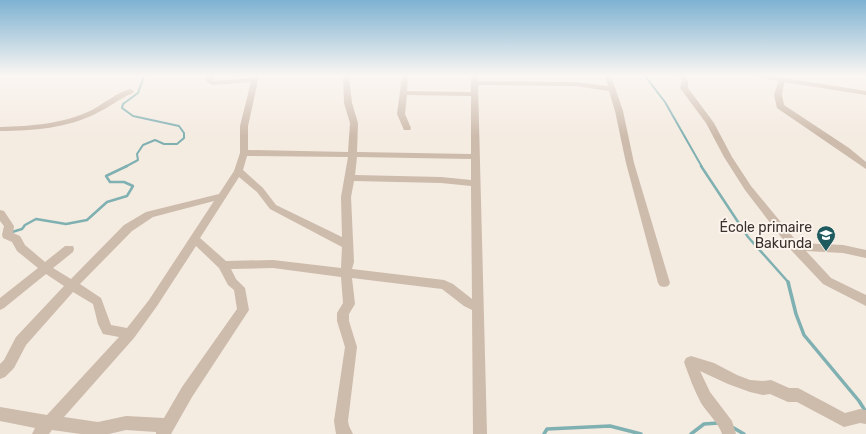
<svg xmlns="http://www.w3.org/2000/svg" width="866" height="434" viewBox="0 0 866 434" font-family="Rubik,sans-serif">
<rect width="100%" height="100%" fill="#f4ebe1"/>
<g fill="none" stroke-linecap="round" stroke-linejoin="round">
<g stroke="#7fb0b2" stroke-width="2">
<polyline points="645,76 665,102 702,167"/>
<polyline points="125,167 138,160 137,154 143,145 155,140 164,144 177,144 184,138 184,133 179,126 133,116 122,108 123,104 138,93 144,76"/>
</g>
<g stroke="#7fb0b2" stroke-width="2.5">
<polyline points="701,166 748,237 789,283"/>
<polyline points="12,232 22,229 25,225 36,219 66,224 87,220 107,202 127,196 133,186 124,182 110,182 106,176 127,166"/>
</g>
<g stroke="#7fb0b2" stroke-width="3.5">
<polyline points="788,282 796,314 804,335 859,401 866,412"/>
<polyline points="732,427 744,434"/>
<polyline points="544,434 547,429 610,426 641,434"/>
<polyline points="691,434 704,424 718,423"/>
</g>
<g fill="#cdbbac" fill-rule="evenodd">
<path d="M207,76H213V81L252,78L253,76H259L248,126V150L348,152L350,123L344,103L343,76H349L352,103L358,123L357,152L471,154V96L407,95L405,114L411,128L410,130H404L397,114L402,76H408L407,91L471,92V76H477L478,81L576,82L608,86L605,76H611L623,111L634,163L670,283L668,286L664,287L660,286L658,283L626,163L615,111L609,91L576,86L478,85L487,434H473L472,310L464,306L442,289L352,278L355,304L349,314V321L357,347L348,421L349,426L353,434H336L334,421L345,347L337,321V313L343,303L341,277L273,268L231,269L236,279L245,288L249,310L192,397L171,434H156V432L126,430L109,434H81L52,430L49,434H32L35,428L0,421V407L47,415L119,337L103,334L98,324L93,304L73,292L26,345L14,368L5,377L0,379V364L4,360L16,337L64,286L46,274L4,308L0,310V298L38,268L17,251L12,242L3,238L2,235L4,226L0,221V210L4,211L14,226L13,233L20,236L25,245L45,262L65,246H73L74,249L73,252L53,268L71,279L124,225L146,212L219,194L234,171L240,153V126L251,82L212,85L206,81ZM247,156L348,157L341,197L342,237L276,205L263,188L243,170ZM357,157L471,159V180L441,177L355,175ZM239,177L257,192L270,209L342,247L341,268L273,260L226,261L200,238ZM354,181L441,183L471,186L472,299L453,284L444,280L352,269L354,262L351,197ZM214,201L149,300L127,328L111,325L101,298L80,284L132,231L153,217ZM196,246L219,268L228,285L234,290L237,309L182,387L164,418L126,416L98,422L64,417L134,338L157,306Z"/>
<polygon points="679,76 685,76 688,81 688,88 714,123 732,157 751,186 798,243 843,245 866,250 866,258 843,253 806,251 831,278 866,295 866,306 823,284 791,250 745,190 724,157 706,123 680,88 682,81"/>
<polygon points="782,77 785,79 782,95 784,105 849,148 866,162 866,169 777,108 774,95 779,79"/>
<path d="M130,89L134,91L133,93C120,98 110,107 97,113C68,128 33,131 0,131V127C31,126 63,124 92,110C105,103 116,93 130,89Z"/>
<path d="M691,356L714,363L737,375L750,380L763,381L771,380L789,388H798L845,413L860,409L866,410V424L860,423L844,427L797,402H788L770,394L763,395L750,392L728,384L700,371L710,392L732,421L736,434H722C720,425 706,411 701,403C694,390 689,376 684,362L686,358Z"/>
</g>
<polygon fill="#cdbbac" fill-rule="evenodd" points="756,76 772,76 866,91 866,95 759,78"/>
</g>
<linearGradient id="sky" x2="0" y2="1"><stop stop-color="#7eb2d2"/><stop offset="0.55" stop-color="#faf6f2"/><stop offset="1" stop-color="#faf6f2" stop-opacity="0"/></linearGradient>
<rect width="866" height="137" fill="url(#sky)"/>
<defs>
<symbol id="school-pin" viewBox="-11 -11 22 30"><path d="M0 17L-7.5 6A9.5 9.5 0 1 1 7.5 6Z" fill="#1f5a5e" stroke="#fbf5ee"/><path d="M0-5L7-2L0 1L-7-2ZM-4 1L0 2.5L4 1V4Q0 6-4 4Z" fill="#fff"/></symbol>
</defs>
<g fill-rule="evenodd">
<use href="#school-pin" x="815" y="224" width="22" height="30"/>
</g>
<g text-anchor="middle" stroke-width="4" stroke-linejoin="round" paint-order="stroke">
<g font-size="14" fill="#3b302b" stroke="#fbf5ee" text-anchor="end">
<text x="812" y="232">École primaire<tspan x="812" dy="16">Bakunda</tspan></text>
</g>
</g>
</svg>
